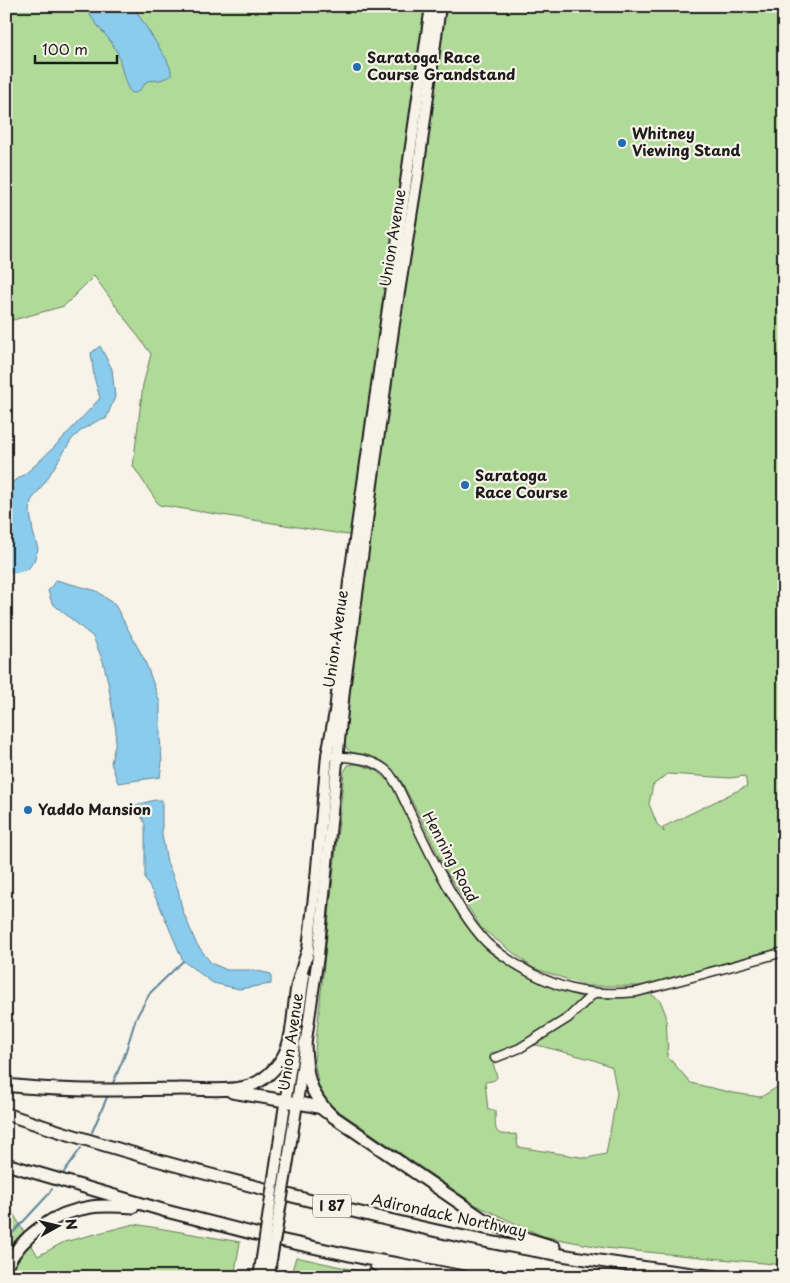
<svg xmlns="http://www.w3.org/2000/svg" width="790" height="1283" viewBox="0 0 790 1283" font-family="'Playpen Sans',sans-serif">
<rect width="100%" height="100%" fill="#f7f3e8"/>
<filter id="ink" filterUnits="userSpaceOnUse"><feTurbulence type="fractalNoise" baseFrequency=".02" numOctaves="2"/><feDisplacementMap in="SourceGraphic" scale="10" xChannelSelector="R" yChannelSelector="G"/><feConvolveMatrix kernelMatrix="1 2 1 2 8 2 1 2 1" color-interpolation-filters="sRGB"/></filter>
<g filter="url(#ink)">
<g fill="#b0da98" stroke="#667b5a" fill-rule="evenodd">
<path d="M6,6H784V947L643,986H587L533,968L481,928L446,871L416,809L399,777L384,763L366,755L351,752L347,749L345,745V734L367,538L159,505L133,466L143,385L151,354L94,276L64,306L13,320L6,319ZM668,774L730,778L745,776L747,786L663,827L664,832L657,824L649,804L653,785Z"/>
<path d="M357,764L376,770L393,786L425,850L460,916L477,937L495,954L531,978L580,997L606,998L650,994L660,1000L666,1015L668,1057L691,1083L733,1093L761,1097L784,1083V1265L605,1248L542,1236L476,1205L330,1105L319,1088L314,1060L344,772L348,765ZM537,1045L594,1060L612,1067L617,1093L606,1154L587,1158L518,1147L516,1134C492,1136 496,1132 495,1110H488L485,1082C490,1081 495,1082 497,1077L490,1053Z"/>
<polygon points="6,1201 38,1256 64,1242 134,1224 240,1242 234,1277 6,1277"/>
<polygon points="296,1257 386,1277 290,1277"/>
</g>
<g fill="#8bcbec" stroke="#5f8599">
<path d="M86,6H133L167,60L171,70V76L160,80L147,81L139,91L135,93C134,93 132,93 131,92C124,87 121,60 117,52C109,35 92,24 86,6Z"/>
<path d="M100,346L112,369L115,397L106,419L99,420L83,429L72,439L45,482L31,501L30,512L33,532L38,549L34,561L28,569L14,573L6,569V485C24,478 38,462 52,449C68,433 84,416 100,398L94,377L91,353Z"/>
<polygon points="56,580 97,591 115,605 145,661 156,691 160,703 160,738 162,762 160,777 118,783 111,763 115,745 116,731 108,682 103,661 93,637 52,603 48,591"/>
<polygon points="155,800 162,800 162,835 167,862 178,889 182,909 196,943 211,963 227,970 253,970 271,974 271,984 239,989 213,983 183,961 159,904 145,879 145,824 136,805"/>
</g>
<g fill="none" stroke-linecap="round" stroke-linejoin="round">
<g stroke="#5f8599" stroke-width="2">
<polyline points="113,1083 124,1057 136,1018 150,993 183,961"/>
<polyline points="92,1132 108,1095"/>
<polyline points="64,1172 81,1148"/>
<polyline points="6,1243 10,1236 47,1196 52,1189"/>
</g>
<defs>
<g id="minor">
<path d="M334,756C352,758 375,758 389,773C392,777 395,782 398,787C411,814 424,842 438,869C452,894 466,921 486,942C494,950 504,956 514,963C555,989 588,997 637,992L784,952"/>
<polyline points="495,1058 520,1048 568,1018 594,993"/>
</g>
<g id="major">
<polyline points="307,957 316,879 327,755 335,712 349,582 431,6"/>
<polyline points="299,1011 304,976"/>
<polyline points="275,1171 296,1031"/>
<polyline points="286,1173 297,1103 318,956 344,690 393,330 417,179 440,6"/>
<polyline points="259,1277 262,1258"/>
</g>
<g id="highway">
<path d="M305,1044C306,1074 309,1094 331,1115L483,1219L522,1237L554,1247"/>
<path d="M6,1085C64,1092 123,1090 181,1089C201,1089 230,1092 249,1086C263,1081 275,1070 283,1057C294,1038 293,1009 297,987C300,975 304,962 308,950"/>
<polyline points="232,1092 309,1105 321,1108 326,1112"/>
<path d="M6,1114C104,1147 204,1174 304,1199C369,1215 434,1232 500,1244C571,1258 644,1268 716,1277"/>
<polyline points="6,1164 166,1211 271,1238 363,1258 398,1264 463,1277"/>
<polyline points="376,1265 406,1277"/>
<path d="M6,1267C22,1235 55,1212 91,1207C105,1205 119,1206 133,1207"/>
<polyline points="269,1277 270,1262"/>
</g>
</defs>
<use href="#minor" stroke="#1c1c1c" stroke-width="11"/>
<use href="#major" stroke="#1c1c1c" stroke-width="14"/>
<use href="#highway" stroke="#1c1c1c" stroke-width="15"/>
<use href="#minor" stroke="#f7f3e8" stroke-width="8"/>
<use href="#major" stroke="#f7f3e8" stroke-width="10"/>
<use href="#highway" stroke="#f7f3e8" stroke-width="11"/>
<defs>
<g id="major-bridge">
<polyline points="262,1258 275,1171"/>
<polyline points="271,1260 286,1173"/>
</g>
</defs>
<use href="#major-bridge" stroke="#1c1c1c" stroke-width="14" stroke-linecap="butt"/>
<use href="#major-bridge" stroke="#f7f3e8" stroke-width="10"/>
</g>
</g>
<g fill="#1f6fb2" stroke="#f7f3e8" stroke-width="2">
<circle cx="357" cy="67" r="5"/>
<circle cx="622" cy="143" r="5"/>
<circle cx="465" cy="485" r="5"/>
<circle cx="28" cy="810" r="5"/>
</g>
<g text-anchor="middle" stroke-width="4.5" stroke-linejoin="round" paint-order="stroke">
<rect fill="#f7f3e8" stroke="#5e5c59" stroke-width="1" x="313" y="1194.5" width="38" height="23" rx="4"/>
<g font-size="14" font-weight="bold" fill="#1c1c1c">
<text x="332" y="1211">I 87</text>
</g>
<g font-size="15" font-weight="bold" fill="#1c1c1c" stroke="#f7f3e8" text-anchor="start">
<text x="367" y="63">Saratoga Race<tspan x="367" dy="17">Course Grandstand</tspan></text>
<text x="632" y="139">Whitney<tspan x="632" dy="17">Viewing Stand</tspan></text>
<text x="475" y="481">Saratoga<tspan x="475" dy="17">Race Course</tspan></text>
<text x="38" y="815">Yaddo Mansion</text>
</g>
<g font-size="15" fill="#1c1c1c" stroke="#f7f3e8">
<text transform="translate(393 238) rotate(-81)" y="5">Union Avenue</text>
<text transform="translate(336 639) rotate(-82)" y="5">Union Avenue</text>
<text transform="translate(450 857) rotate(62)" y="5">Henning Road</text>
<text transform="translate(291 1042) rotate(-82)" y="5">Union Avenue</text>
<text transform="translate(449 1216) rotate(12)" y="5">Adirondack Northway</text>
</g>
</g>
<rect width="790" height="1283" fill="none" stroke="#f7f3e8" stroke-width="25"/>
<rect x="12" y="12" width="765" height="1258" fill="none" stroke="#1c1c1c" stroke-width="2" filter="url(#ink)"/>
<g transform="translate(58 1226) rotate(82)" stroke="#f7f3e8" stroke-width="4" paint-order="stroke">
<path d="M0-4L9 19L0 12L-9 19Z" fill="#1c1c1c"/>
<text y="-8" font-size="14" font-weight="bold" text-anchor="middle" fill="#1c1c1c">N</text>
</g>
<path d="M35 55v8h82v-8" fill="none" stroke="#1c1c1c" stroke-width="2.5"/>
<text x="42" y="55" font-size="15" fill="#1c1c1c" stroke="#f7f3e8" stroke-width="4" paint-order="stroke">100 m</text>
</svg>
